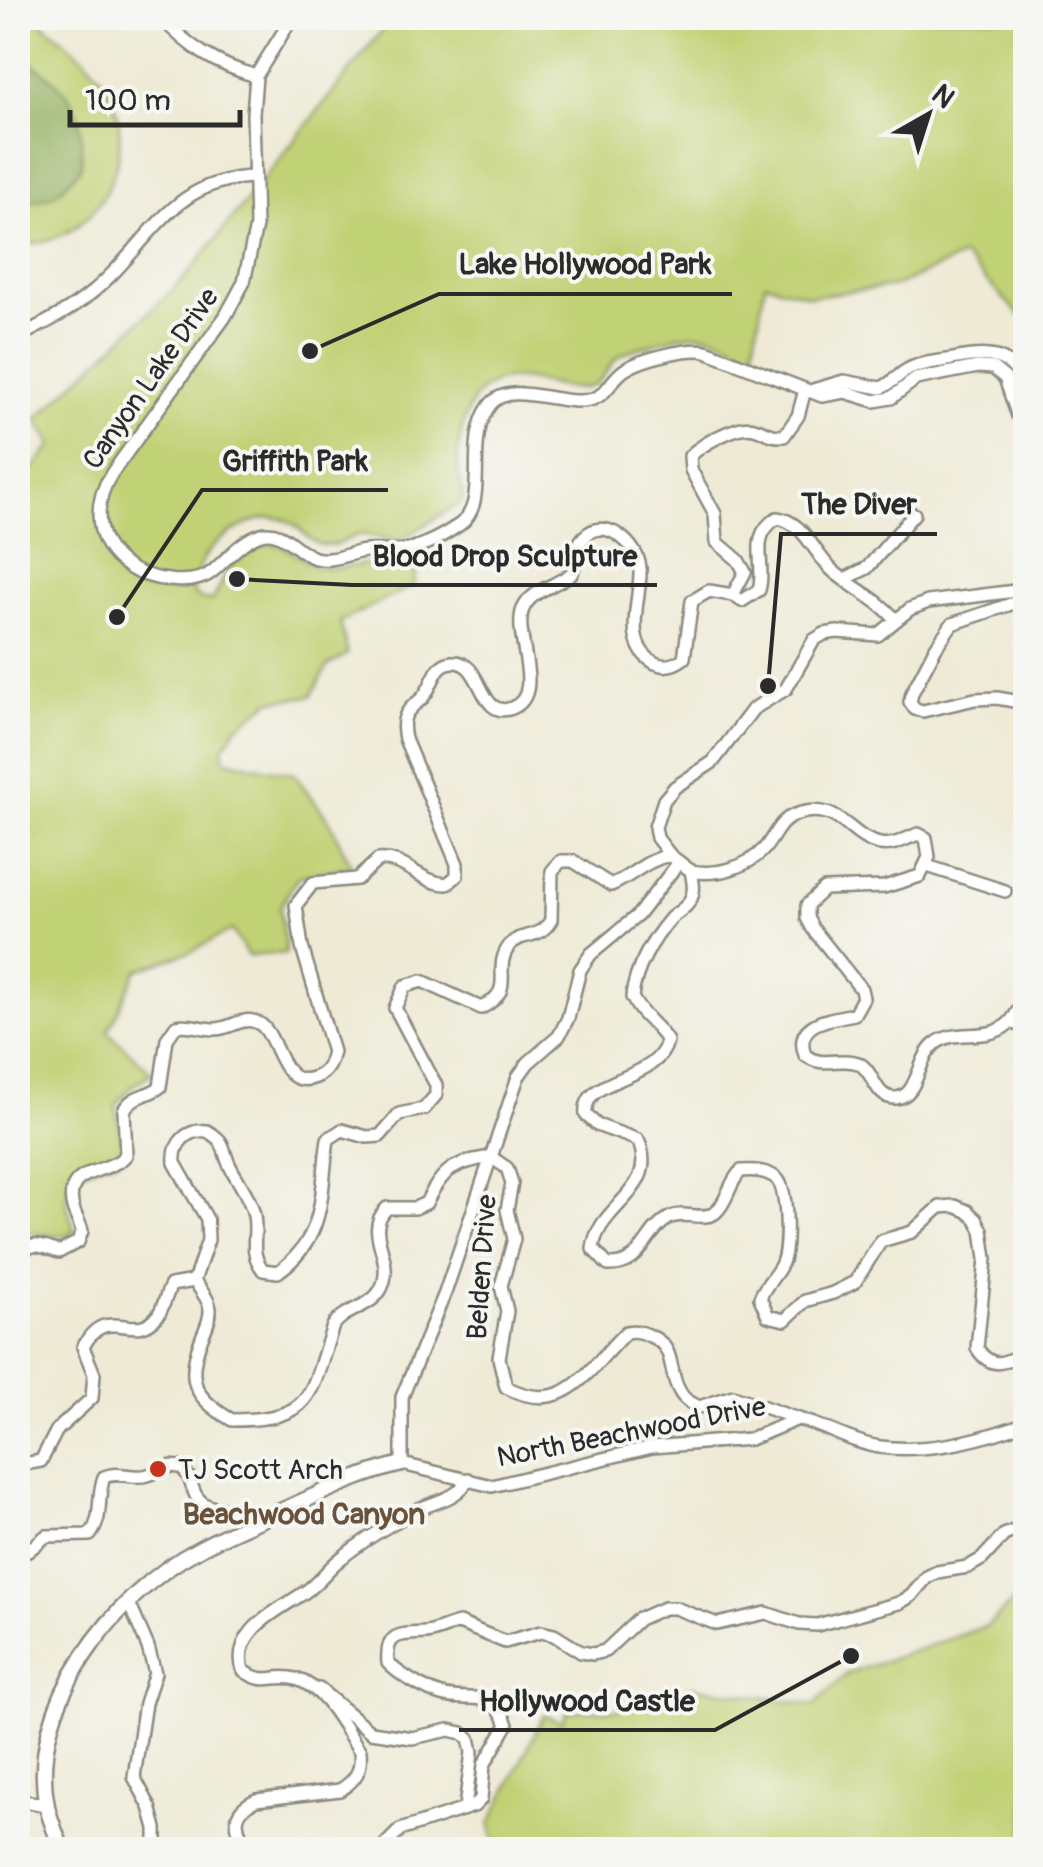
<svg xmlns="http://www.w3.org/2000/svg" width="1043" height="1867" viewBox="0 0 1043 1867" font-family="Pangolin,sans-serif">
<rect width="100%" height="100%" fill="#f6f6f2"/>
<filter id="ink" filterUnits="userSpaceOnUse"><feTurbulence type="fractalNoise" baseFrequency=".01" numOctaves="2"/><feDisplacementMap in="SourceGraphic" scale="20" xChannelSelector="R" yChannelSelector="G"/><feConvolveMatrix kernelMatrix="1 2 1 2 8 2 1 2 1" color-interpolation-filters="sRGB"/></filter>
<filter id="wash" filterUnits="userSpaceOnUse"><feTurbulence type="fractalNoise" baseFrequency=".0048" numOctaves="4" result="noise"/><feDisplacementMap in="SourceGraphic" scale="40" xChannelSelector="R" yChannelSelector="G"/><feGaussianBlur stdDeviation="2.25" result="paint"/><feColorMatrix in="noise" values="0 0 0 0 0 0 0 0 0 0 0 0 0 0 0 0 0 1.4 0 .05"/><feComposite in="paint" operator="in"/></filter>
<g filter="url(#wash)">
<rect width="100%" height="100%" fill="#eeead6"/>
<g fill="#c1d174" stroke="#767e50" stroke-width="2.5">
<path d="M18,18H36C62,40 97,62 111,95C133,145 112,210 62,235C48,242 33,244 18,247Z"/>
<path d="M392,18H1025V321L963,256L896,286L811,296L765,283L753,355C708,331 702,328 652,344C640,348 626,350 617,358C607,366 603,382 591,386C557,398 508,355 475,398C464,413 457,446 458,465C458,478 465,488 462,502L399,541L360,534L335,545H319C307,539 301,527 288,521C262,509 221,535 205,556C198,566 196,581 193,593L202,600H213L231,564L267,543L282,546L314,566L337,568L420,556L413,586L340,622L348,654L328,666L311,696L270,701L237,727L223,748L225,760L294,774L329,820L351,866L298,877L280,907L286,953L248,956L232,930L192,951L137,970L108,1032L152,1073L132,1086L116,1105L122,1144L118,1160C95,1165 64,1170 67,1201C68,1212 73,1221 74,1233C55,1242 37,1228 18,1235V488L52,445L37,419L185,278Z"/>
<polygon points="1025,1591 1025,1849 497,1849 490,1824 544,1715 562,1722 567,1711 619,1710 646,1695 652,1704 671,1694 687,1696 690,1686 814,1705 847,1674 987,1626"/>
</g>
<path fill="#98b366" stroke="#626f48" stroke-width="2.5" d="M18,51C68,93 85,96 81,167C58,193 54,201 18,202Z"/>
</g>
<g filter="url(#ink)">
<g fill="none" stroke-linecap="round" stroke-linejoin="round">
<defs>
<g id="minor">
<path d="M162,18C189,48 217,65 256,76"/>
<path d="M292,18L256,76L253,114L256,226L244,282L225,317L112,473C92,504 94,544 127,566C146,580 194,588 213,571C228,558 242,540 261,534C283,528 296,552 315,558C331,562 344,555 359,552C372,549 384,552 397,551C419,550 441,537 459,525C492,503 462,442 490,405C511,378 564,409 593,399C609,393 612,377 626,369C642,359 688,347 706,351L822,396L845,392L875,401L891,398L916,379L978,367L993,368L1005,378L1017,414L1026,423"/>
<path d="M18,337C43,324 68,312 90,294C148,248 169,179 254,177"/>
<path d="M813,390L844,381L881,388C891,384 898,375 907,370C919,363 934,362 947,360C983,353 1013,348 1026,392"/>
<polyline points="845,579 867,568 914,514"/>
<path d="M733,595L745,572L738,560L717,542L715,514L691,470L690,456C701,445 738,423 754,428C766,431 770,437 784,436L798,416L805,390"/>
<polyline points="1026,599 952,624 936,647 912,693 910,702 915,709 923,711 975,699 997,698 1026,703"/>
<polyline points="670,855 657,838 655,827 664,800 675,787 713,762 753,709 786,689 814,640 824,634 837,632 878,635 910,609 928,602 1015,591 1026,596"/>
<path d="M679,862L638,915L591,954L580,970L568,1018L559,1036L528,1063L518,1077L445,1293L402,1397V1464L492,1486L652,1447L750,1439L798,1419C826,1426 852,1443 880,1447C928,1453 981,1440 1026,1423"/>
<polyline points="927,866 1005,891"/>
<path d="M691,871C715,876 747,868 764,849C774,838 779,820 795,815C840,799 849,839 880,844C893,847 907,838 918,834L926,838L929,857L920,876L884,887L824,889L807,905V918L813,929L861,989L863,998L854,1014C830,1019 793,1022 805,1055C823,1069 840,1056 858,1063C875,1071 874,1099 896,1098C919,1096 917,1058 935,1044C956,1027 986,1043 1008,1024C1015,1018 1020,1006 1026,998"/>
<polyline points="1010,1022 1026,1027"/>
<path d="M18,1256C31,1240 41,1246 59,1252L78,1242L82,1231C80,1223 75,1215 73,1208C62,1166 110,1175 126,1155L124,1110C133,1094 147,1097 160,1087L167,1039L176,1026C190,1023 202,1029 215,1029C232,1029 243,1014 260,1024C279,1036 280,1092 316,1077C328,1072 330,1063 333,1052L302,947L296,905L313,883L357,879L378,860C405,857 420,883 447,884L457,876V864L405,739C401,720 404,712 419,701C434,690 432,664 452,662C484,659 478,721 512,708C547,694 512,635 523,609C532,589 557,586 572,573C577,561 574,547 584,537C604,515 638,544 640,568C642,597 620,644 655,663C666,668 675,665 684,658L692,601L709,591L733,595L742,601L759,590C767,563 747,537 777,518C804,521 814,554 833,571C855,590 876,597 896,620"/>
<path d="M194,1281L208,1240L207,1219L175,1163C173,1143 187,1129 207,1131C212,1134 216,1136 220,1141C225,1148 225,1156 229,1164C237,1181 250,1196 254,1215C258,1237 248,1251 263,1270L278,1272C327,1237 320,1194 328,1139L342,1130L367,1137L380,1136L399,1114L424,1109L436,1095V1085L395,1008L405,986L422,981L481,1008C519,989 490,970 510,945C522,931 539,941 551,920L552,871L561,861H573L611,885C633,876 645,860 670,855L691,871C693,882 696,892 689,902C685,909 677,912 671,918C652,940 635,969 632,997C640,1016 657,1024 667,1041C658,1083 581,1075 586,1115L597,1125L638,1140C661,1191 597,1205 593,1249L608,1265C644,1266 643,1233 669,1218C684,1210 704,1222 716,1212C728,1201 729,1182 741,1171C753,1170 769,1170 778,1180C788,1193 789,1250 781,1265C775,1277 765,1285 760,1298L768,1316L785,1320L805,1301L833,1293L855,1282L881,1241L912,1232L940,1207L955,1206L967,1211L976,1219L982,1230L986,1259L977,1348C991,1371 1007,1363 1026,1351"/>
<path d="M194,1281C200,1289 209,1299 210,1309C211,1320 204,1331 201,1340C185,1381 195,1399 232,1420C316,1419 309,1396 333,1326C347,1305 377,1309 384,1281C391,1253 364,1231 387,1208H415L426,1203C443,1169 453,1163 491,1157L507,1168L512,1183L507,1210L514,1239L501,1286L507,1311L499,1358L506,1387C566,1418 588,1369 626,1332C635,1330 641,1332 650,1336C677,1347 667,1371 680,1392C684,1400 691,1403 699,1407L733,1396L798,1419"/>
<path d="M18,1465L41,1461L57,1430L92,1398L94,1374L83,1347C107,1301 134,1346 158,1315C164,1307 166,1294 171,1285L194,1281"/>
<path d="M18,1551H28L46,1536L90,1535C104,1517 96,1498 104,1477C119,1470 133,1480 148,1475C163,1470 165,1463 182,1468C189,1475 190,1480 193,1489C201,1512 221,1508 241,1510L250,1525"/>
<polyline points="128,1601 148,1647 155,1673 145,1703 134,1777 150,1807 156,1828 156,1850"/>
<polyline points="319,1689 371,1732 412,1738 449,1730 462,1733 469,1738 472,1752 465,1808"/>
<polyline points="18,1800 46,1805"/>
<path d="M246,1850C236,1827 229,1812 256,1800L340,1790C356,1780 362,1770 360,1751C344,1728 325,1687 296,1679C274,1673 265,1687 243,1670C231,1630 280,1610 305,1592C318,1583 327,1570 339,1560C362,1541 390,1524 417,1510C436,1501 458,1499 468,1479"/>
<path d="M380,1850L400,1830L474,1806L481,1799L484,1765L507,1725C493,1685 471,1704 442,1695C427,1691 398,1674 388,1663C385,1630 403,1635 426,1633C437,1632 449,1625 459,1623L505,1642L541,1632L554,1635L581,1652L593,1654L605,1651L639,1619L664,1608H675L717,1624L766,1613L799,1624L817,1625L899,1603L911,1596L927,1577L937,1572L968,1567L982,1559L1004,1535L1026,1526"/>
</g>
<path id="tertiary" d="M62,1850C57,1835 50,1821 47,1806C26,1705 114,1595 197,1550C224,1535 253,1523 281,1511C321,1493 359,1474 402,1464"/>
</defs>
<use href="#minor" stroke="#8c8a80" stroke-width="16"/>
<use href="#tertiary" stroke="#8c8a80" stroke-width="19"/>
<use href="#minor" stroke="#fff" stroke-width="11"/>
<use href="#tertiary" stroke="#fff" stroke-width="14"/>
</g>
</g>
<circle fill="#c8321e" stroke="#f6f6f2" stroke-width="4" cx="158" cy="1469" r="10"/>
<g text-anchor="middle" stroke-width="8" stroke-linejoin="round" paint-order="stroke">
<g font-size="28" fill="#2b2b2b" stroke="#f6f6f2">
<text transform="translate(150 378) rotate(-55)" y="10">Canyon Lake Drive</text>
<text transform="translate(481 1267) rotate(-86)" y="10">Belden Drive</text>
<text transform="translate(631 1431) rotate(-11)" y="10">North Beachwood Drive</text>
</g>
<g font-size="28" fill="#2b2b2b" stroke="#f6f6f2" text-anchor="start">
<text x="178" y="1479">TJ Scott Arch</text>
</g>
<g font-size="30" font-weight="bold" fill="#68523b" stroke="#f6f6f2">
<text x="304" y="1524">Beachwood Canyon</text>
</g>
</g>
<path fill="none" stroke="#2b2b2b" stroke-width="4" d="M310 351L439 294H732M117 617L202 490H388M768 686L781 534H937M237 579L352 585H657M851 1656L715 1730H459"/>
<g fill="#2b2b2b" stroke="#f6f6f2" stroke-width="4">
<circle cx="310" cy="351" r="10"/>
<circle cx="117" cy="617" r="10"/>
<circle cx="768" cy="686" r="10"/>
<circle cx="237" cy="579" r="10"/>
<circle cx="851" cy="1656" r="10"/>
</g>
<g font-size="30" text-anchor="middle" font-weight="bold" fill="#2b2b2b" stroke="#f6f6f2" stroke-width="8" stroke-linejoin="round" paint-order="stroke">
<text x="585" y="274">Lake Hollywood Park</text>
<text x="295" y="471">Griffith Park</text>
<text x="859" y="514">The Diver</text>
<text x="505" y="566">Blood Drop Sculpture</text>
<text x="587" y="1711">Hollywood Castle</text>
</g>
<rect width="1043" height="1867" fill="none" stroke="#f6f6f2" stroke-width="60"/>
<g transform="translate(928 115) rotate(39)" stroke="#f6f6f2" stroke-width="8" paint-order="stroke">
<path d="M0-8L18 38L0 25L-18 38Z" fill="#2b2b2b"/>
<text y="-15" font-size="28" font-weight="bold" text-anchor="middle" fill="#2b2b2b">N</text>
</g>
<path d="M70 110v15h170v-15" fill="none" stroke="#2b2b2b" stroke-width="5"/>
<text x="85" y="110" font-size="30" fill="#2b2b2b" stroke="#f6f6f2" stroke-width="8" paint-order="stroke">100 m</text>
</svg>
